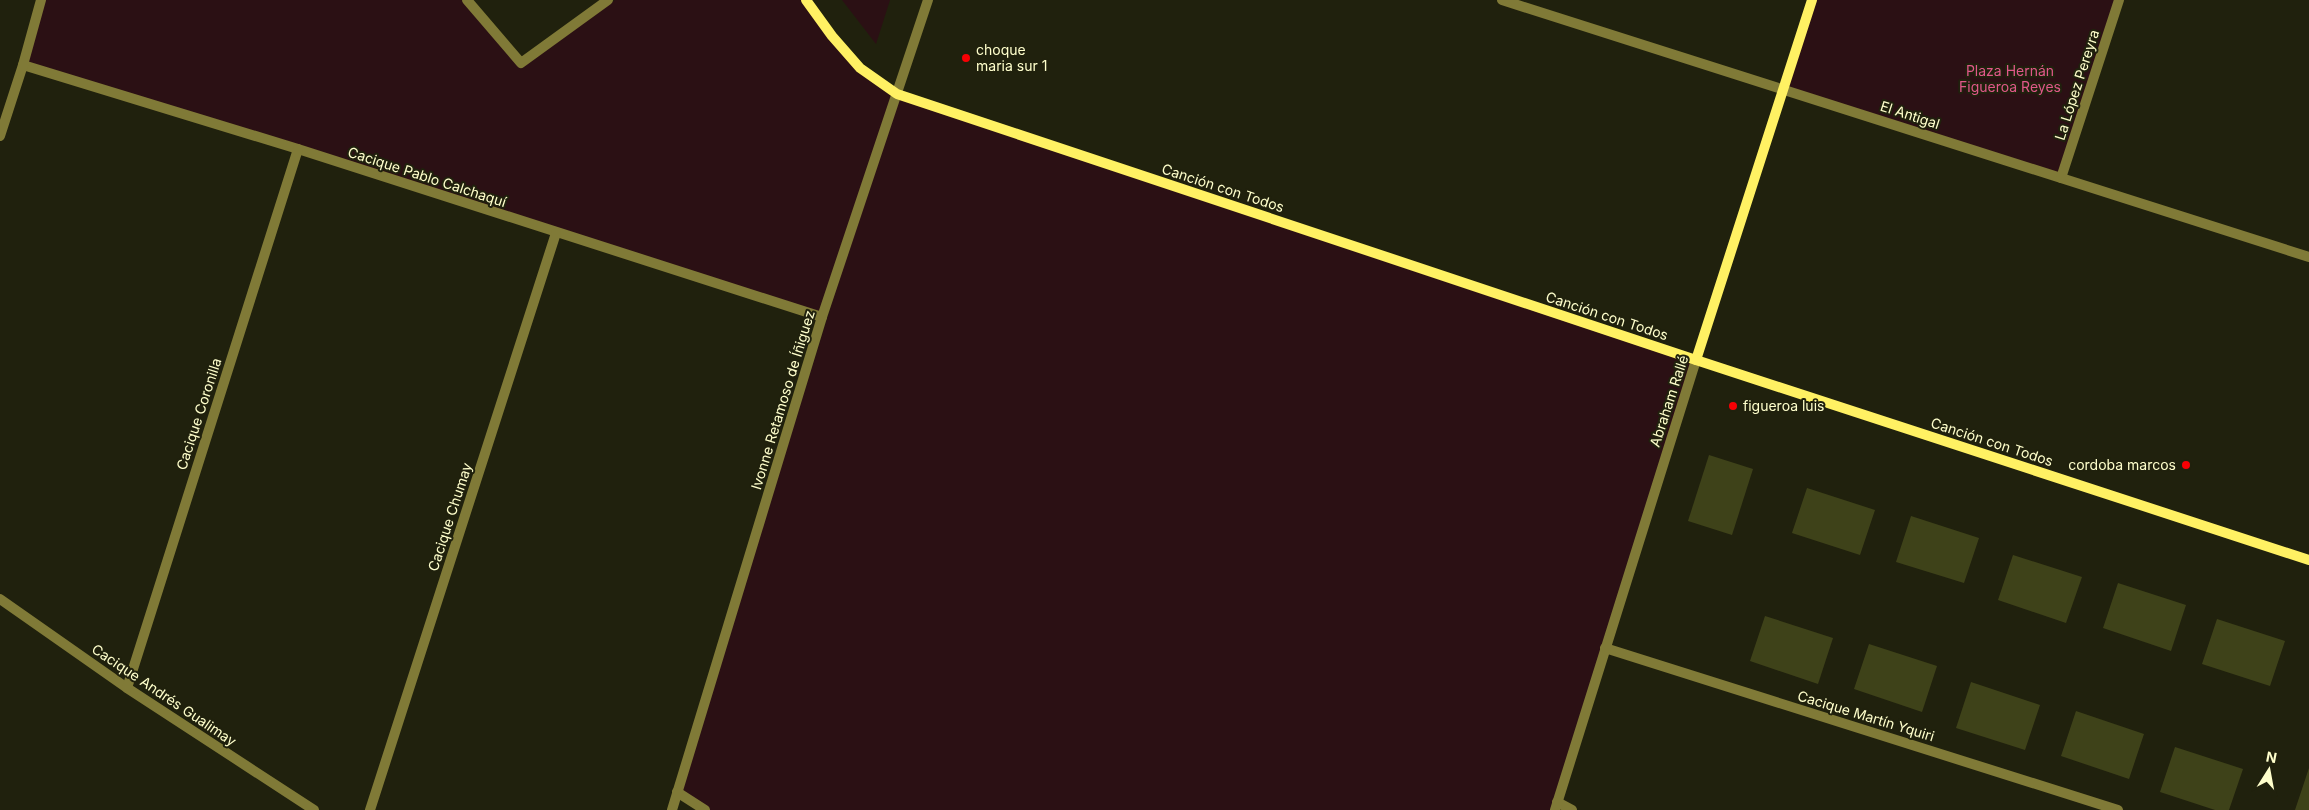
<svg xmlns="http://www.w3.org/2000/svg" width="2309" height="810" viewBox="0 0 2309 810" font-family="Inter,sans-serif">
<rect width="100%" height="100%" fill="#20210d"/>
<g fill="#2b1014">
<polygon points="43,0 462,0 521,68 615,0 803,0 856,70 892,95 821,314 25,64"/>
<polygon points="842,0 890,0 876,44"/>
<polygon points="1814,0 2119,0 2061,177 1786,89"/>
<polygon points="897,95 1695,360 1553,810 707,810 679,792"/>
</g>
<g fill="#3e4219">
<polygon points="1709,455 1753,469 1732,535 1688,521"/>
<polygon points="1807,488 1875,510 1860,555 1792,533"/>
<polygon points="1911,516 1979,538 1964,583 1896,562"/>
<polygon points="2013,555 2082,577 2066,623 1998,600"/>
<polygon points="2118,583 2186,605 2171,651 2103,628"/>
<polygon points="1765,616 1833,638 1818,684 1750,661"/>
<polygon points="2217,619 2285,641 2270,686 2202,664"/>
<polygon points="1869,644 1937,666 1922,712 1854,689"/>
<polygon points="1971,682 2040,705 2025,750 1956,728"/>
<polygon points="2076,711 2144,734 2129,779 2061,756"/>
<polygon points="2175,747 2243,769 2229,810 2215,810 2160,792"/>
<polygon points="2309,768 2309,810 2295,810"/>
</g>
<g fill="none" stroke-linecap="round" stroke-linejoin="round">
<g stroke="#807a37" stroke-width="10">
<polyline points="467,0 521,63 608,0"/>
<polyline points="1502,0 2309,257"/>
<polyline points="23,65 298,149 822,317"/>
<polyline points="0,136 23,65 41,0"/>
<polyline points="2061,178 2119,0"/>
<polyline points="0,599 127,688 314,810"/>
<polyline points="1605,648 2118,810"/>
<polyline points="127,688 298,149"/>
<polyline points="677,792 705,810"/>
<polyline points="1557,802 1572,810"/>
<polyline points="370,810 556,233"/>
<polyline points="672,810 822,317 928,0"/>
<polyline points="1555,810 1696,360"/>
</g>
<g stroke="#fff163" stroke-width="10">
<polyline points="806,0 832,36 860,68 897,94 1696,360 2309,560"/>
<polyline points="1696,360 1812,0"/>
</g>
</g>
<g fill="#f70004" stroke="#20210d" stroke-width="2">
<circle cx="966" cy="58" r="5"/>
<circle cx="1733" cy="406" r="5"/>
<circle cx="2186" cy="465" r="5"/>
</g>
<g text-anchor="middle" stroke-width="4" stroke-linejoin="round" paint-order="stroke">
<g font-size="14" fill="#ffc" stroke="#20210d" text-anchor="start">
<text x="976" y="55">choque<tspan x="976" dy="16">maria sur 1</tspan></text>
<text x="1743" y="411">figueroa luis</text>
<text x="2176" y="470" text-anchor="end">cordoba marcos</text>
</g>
<g font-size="14" fill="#e0588a" stroke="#20210d">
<text x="2010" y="76">Plaza Hernán<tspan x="2010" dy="16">Figueroa Reyes</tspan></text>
</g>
<g font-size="14" fill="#ffc" stroke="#20210d">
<text transform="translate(2077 85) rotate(-72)" y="5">La López Pereyra</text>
<text transform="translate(1910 115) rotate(18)" y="5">El Antigal</text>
<text transform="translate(427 177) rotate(18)" y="5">Cacique Pablo Calchaquí</text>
<text transform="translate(1223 188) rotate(18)" y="5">Canción con Todos</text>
<text transform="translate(1607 316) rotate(18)" y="5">Canción con Todos</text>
<text transform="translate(783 400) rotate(-73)" y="5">Ivonne Retamoso de Íñiguez</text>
<text transform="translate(1669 401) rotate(-72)" y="5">Abraham Rallé</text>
<text transform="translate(199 414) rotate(-72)" y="5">Cacique Coronilla</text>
<text transform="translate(1992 442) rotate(18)" y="5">Canción con Todos</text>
<text transform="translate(450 517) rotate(-72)" y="5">Cacique Chumay</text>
<text transform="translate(164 695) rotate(34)" y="5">Cacique Andrés Gualimay</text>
<text transform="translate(1866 716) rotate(17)" y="5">Cacique Martín Yquiri</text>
</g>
</g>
<g transform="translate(2269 770) rotate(11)" stroke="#20210d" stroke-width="4" paint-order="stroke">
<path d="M0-4L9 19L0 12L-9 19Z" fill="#ffffcc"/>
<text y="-8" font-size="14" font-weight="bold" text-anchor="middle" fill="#ffffcc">N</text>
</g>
</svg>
